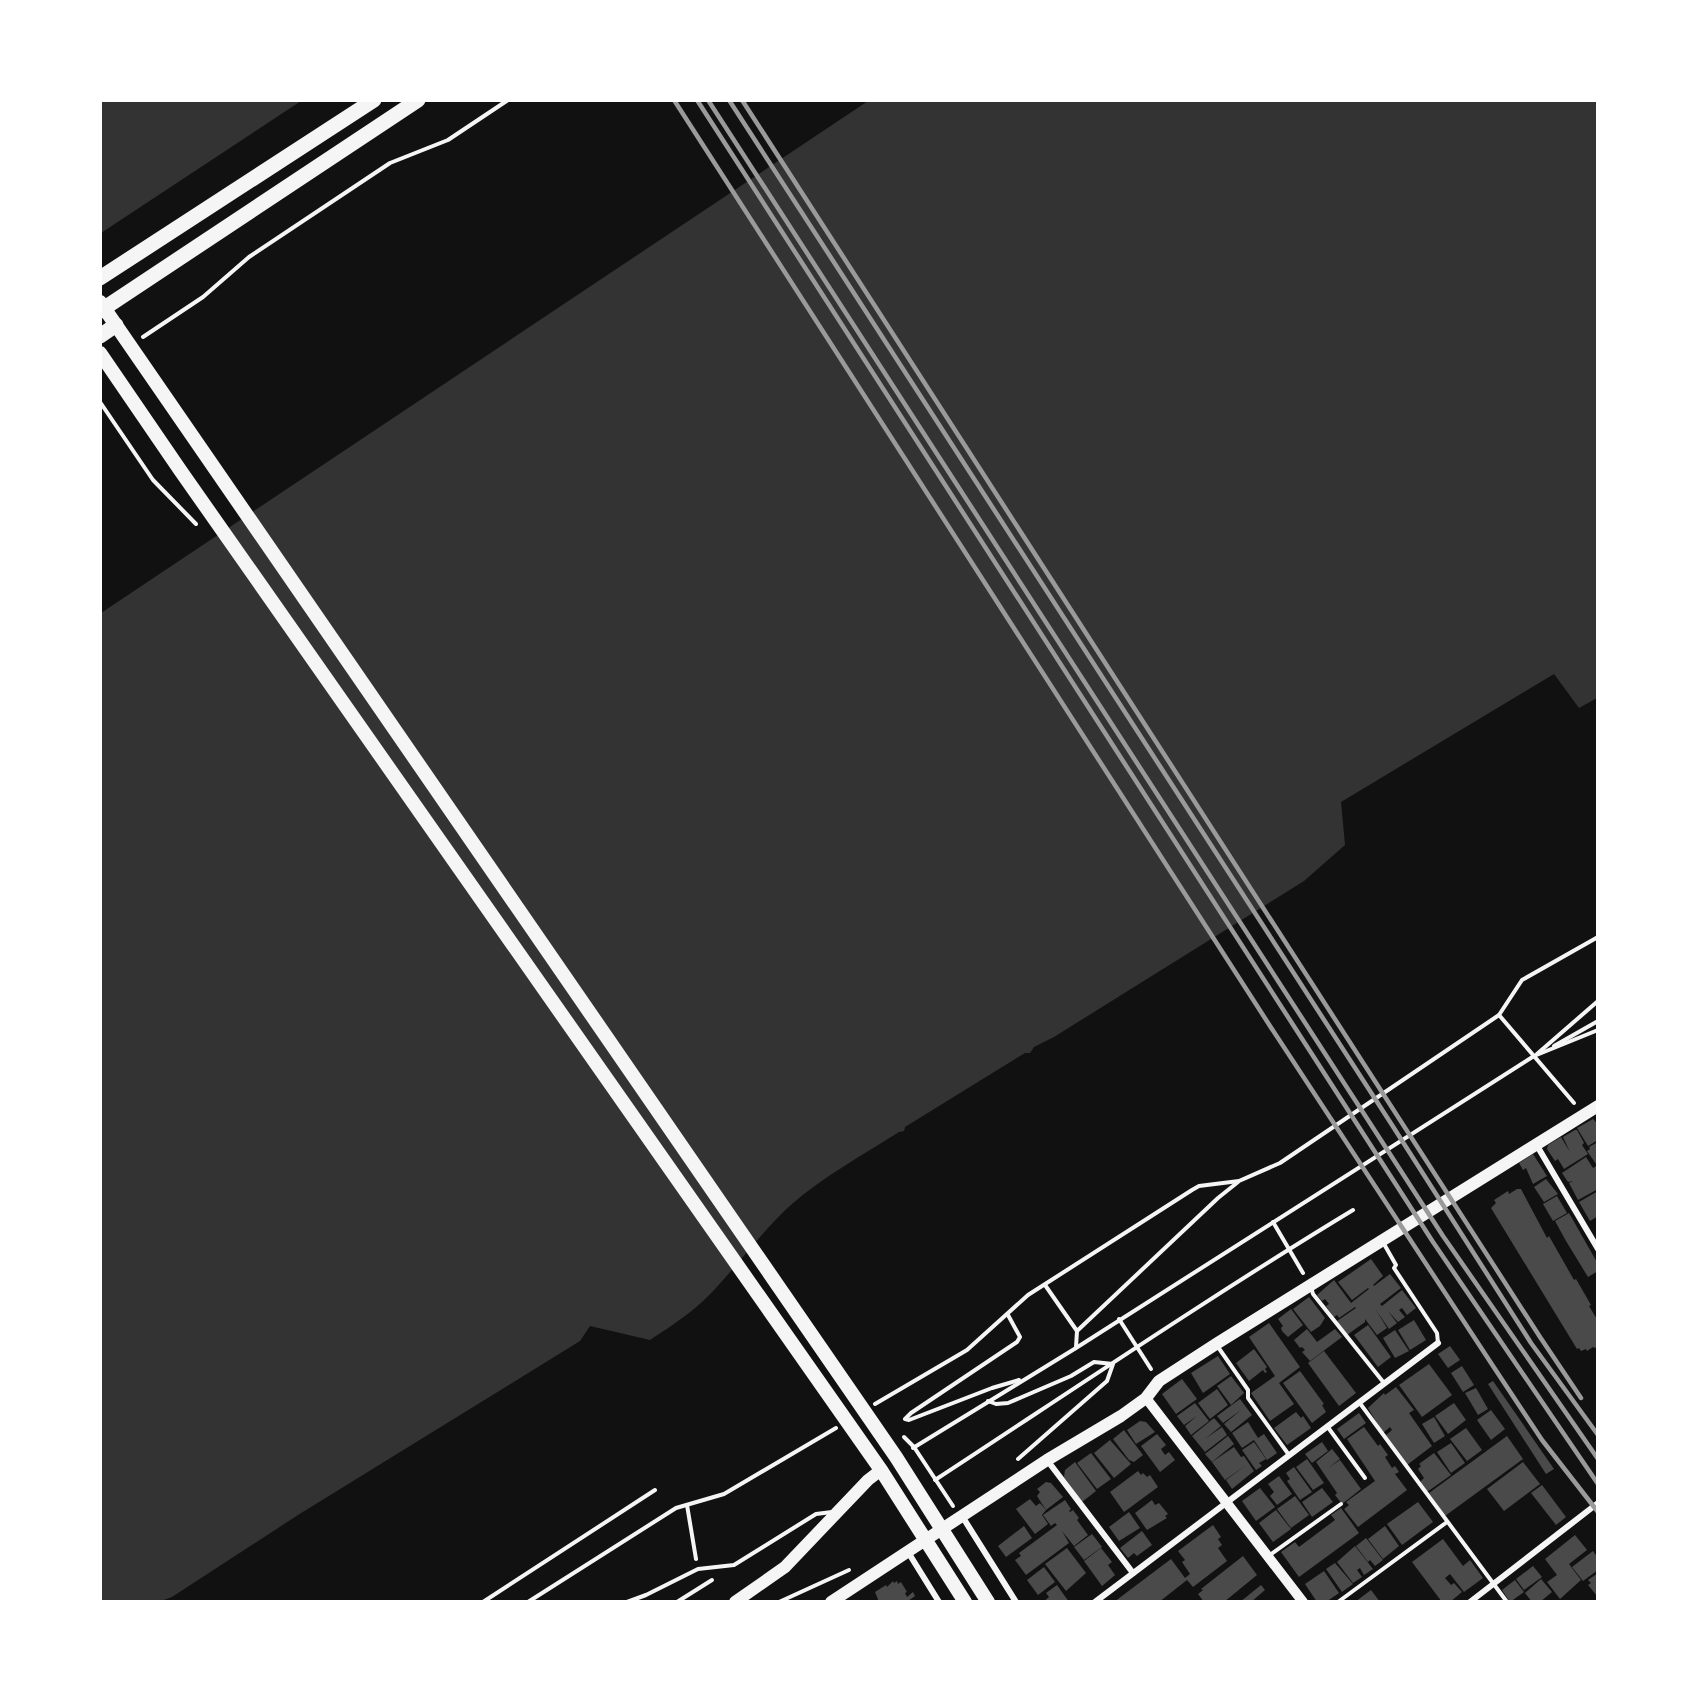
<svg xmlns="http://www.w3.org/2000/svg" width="1698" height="1702" viewBox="0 0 1698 1702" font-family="Arial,sans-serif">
<rect width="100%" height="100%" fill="#111"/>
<g fill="#333">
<polygon points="101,100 301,100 301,101 101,233"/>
<path d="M868,101H1597V698L1579,708L1554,674L1341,802L1345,845L1304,881L1054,1037L1034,1047L1030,1053H1025L905,1127L904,1131L899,1132C863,1155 824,1176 792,1204C763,1230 741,1261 715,1289C696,1310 673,1325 650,1340L590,1326L580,1341L298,1515L172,1597L161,1601L101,1602V613Z"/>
</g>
<g fill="#4a4a4a">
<polygon points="1593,1119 1598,1124 1598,1140 1588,1146 1577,1128"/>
<polygon points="1575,1130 1577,1130 1584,1143 1582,1145 1588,1154 1564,1169 1558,1159 1555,1161 1547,1149 1548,1145 1561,1137 1570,1152 1563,1137"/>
<polygon points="1598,1142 1598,1163 1596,1164 1587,1151 1590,1149 1589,1147"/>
<polygon points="1533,1154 1547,1176 1533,1184 1526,1168 1523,1170 1519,1163"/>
<polygon points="1586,1157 1593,1168 1598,1165 1598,1189 1578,1200 1569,1183 1573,1181 1568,1182 1562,1173"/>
<polygon points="1546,1179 1558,1194 1544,1202 1534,1187"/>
<polygon points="1517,1189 1521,1189 1547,1238 1549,1236 1574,1280 1576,1279 1591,1305 1589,1306 1598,1321 1598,1347 1595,1348 1593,1347 1587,1351 1586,1349 1581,1351 1579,1348 1577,1349 1491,1208 1496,1203 1494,1200 1508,1191 1509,1194"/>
<polygon points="1598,1191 1598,1216 1590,1221 1579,1202"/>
<polygon points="1557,1196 1567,1213 1553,1221 1543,1204"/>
<polygon points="1569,1213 1598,1264 1598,1271 1588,1277 1566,1241 1574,1236 1566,1241 1555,1221"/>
<polygon points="1371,1259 1383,1276 1373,1285 1374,1286 1390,1274 1401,1288 1380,1304 1382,1306 1402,1290 1416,1308 1407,1315 1402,1308 1399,1310 1405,1317 1398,1322 1388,1311 1397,1323 1389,1329 1376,1310 1387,1328 1377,1335 1365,1319 1365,1322 1347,1335 1337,1321 1356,1308 1355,1307 1339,1318 1337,1315 1334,1317 1326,1306 1329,1304 1325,1299 1322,1301 1317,1295 1334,1280 1351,1303 1369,1289 1368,1288 1352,1300 1338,1282"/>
<polygon points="1309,1297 1325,1318 1320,1326 1311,1332 1293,1309"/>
<polygon points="1291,1309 1303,1325 1288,1337 1282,1331 1281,1328 1283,1326 1278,1319"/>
<polygon points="1414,1320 1426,1340 1410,1350 1398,1330"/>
<polygon points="1269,1323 1300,1367 1279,1383 1294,1404 1270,1421 1251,1393 1275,1376 1249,1337"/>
<polygon points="1368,1325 1391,1357 1378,1367 1354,1335"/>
<polygon points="1307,1329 1317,1342 1335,1329 1342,1337 1310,1361 1302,1352 1305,1350 1302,1347 1300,1348 1294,1340"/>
<polygon points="1395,1330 1409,1351 1395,1358 1383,1338"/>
<polygon points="1450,1346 1460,1360 1448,1368 1438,1354"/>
<polygon points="1254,1349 1267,1367 1265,1369 1267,1372 1265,1373 1263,1370 1249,1381 1236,1363"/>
<polygon points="1324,1351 1356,1393 1339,1406 1308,1363"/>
<polygon points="1218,1356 1230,1374 1203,1393 1191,1373"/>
<polygon points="1429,1364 1452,1395 1422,1417 1399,1385"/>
<polygon points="1462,1366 1474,1385 1463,1392 1451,1373"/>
<polygon points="1300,1371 1324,1404 1322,1405 1326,1412 1312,1423 1283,1383"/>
<polygon points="1231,1376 1244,1393 1231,1405 1217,1386"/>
<polygon points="1182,1379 1197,1399 1176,1414 1162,1394"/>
<polygon points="1493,1381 1554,1469 1546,1474 1488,1384"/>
<polygon points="1396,1387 1414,1410 1409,1413 1432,1446 1407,1465 1386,1435 1392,1430 1390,1427 1383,1433 1368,1408 1384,1393 1385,1395"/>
<polygon points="1476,1388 1488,1409 1478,1415 1465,1393"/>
<polygon points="1217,1389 1228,1405 1210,1419 1198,1403"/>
<polygon points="1240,1399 1252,1415 1231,1432 1224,1424 1241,1410 1223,1423 1217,1416"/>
<polygon points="1195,1403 1209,1421 1191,1435 1185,1426 1197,1416 1184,1425 1177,1416"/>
<polygon points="1454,1403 1466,1420 1448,1434 1435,1416"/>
<polygon points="1491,1410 1505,1429 1491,1440 1477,1420"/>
<polygon points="1296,1412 1301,1418 1303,1416 1311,1428 1287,1445 1274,1428"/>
<polygon points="1359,1413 1366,1423 1344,1439 1337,1429"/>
<polygon points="1434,1417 1445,1436 1434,1443 1422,1424"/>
<polygon points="1214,1418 1221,1426 1205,1439 1222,1427 1227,1435 1205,1452 1192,1436"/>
<polygon points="1140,1421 1146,1422 1155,1432 1136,1444 1127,1430"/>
<polygon points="1248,1422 1258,1438 1264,1434 1277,1453 1267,1460 1254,1440 1242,1448 1232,1433"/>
<polygon points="1364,1427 1378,1446 1380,1444 1388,1455 1385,1457 1392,1468 1395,1466 1399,1472 1395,1474 1407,1490 1358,1527 1344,1509 1349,1505 1346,1502 1375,1481 1347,1439"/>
<polygon points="1466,1428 1482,1450 1467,1461 1450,1439"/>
<polygon points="1124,1430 1143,1455 1134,1462 1129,1460 1113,1439"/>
<polygon points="1157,1434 1166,1445 1161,1449 1165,1455 1169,1452 1175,1460 1160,1472 1141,1446"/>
<polygon points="1228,1436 1234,1444 1212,1462 1205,1454"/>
<polygon points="1507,1436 1523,1459 1445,1516 1429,1493"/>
<polygon points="1110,1440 1131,1464 1114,1478 1094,1453"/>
<polygon points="1254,1442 1266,1459 1259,1463 1262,1466 1256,1470 1242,1450"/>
<polygon points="1322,1442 1328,1451 1312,1463 1305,1454"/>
<polygon points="1451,1443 1465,1463 1451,1473 1437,1452"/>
<polygon points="1234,1447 1241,1457 1244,1456 1254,1471 1232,1489 1226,1480 1246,1465 1225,1480 1212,1462"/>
<polygon points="1332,1449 1340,1459 1328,1468 1340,1460 1361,1489 1342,1504 1335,1495 1337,1493 1316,1462"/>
<polygon points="1091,1453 1111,1479 1097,1489 1077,1463"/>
<polygon points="1434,1453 1451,1475 1427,1492 1420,1482 1424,1478 1418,1469 1421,1466 1419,1464"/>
<polygon points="1307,1459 1324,1483 1313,1490 1296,1467"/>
<polygon points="1075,1462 1096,1491 1082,1502 1064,1477 1065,1470"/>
<polygon points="1523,1462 1540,1484 1504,1511 1487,1489"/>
<polygon points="1294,1467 1312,1492 1300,1500 1287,1481 1290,1479 1286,1473"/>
<polygon points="1138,1471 1141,1475 1143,1473 1147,1477 1150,1475 1158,1487 1124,1512 1110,1492"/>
<polygon points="1279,1476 1292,1494 1277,1505 1270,1496 1274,1492 1268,1484"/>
<polygon points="1046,1482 1051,1483 1063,1497 1046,1510 1037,1496 1040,1492 1037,1489"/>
<polygon points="1542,1485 1566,1517 1556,1525 1531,1493"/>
<polygon points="1260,1488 1275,1507 1256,1521 1242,1501"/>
<polygon points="1322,1488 1333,1502 1312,1517 1302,1502"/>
<polygon points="1295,1496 1309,1515 1291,1528 1277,1509"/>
<polygon points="1030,1499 1036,1506 1040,1503 1046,1510 1042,1515 1048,1524 1035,1534 1016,1509"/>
<polygon points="1065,1500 1071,1509 1069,1511 1070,1512 1073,1510 1079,1518 1077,1520 1088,1535 1074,1546 1062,1531 1069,1543 1026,1575 1015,1560 1021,1556 1019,1553 1057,1525 1055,1523 1051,1526 1043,1515"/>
<polygon points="1152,1500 1155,1505 1159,1503 1168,1514 1165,1516 1167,1518 1147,1530 1135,1513"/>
<polygon points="1418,1502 1433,1522 1402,1545 1387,1524"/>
<polygon points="1341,1508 1359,1533 1299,1577 1281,1552 1295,1542 1299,1547 1335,1520 1331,1515"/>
<polygon points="1276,1510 1291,1529 1273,1542 1259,1523"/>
<polygon points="1129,1512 1140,1528 1119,1541 1109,1527"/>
<polygon points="1213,1525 1221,1537 1218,1539 1222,1545 1218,1548 1227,1561 1193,1587 1187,1580 1159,1602 1114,1602 1171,1559 1185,1578 1190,1574 1182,1562 1185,1560 1178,1551"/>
<polygon points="1024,1526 1032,1538 1006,1557 998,1546"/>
<polygon points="1385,1526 1399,1546 1383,1559 1368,1539"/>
<polygon points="1142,1531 1152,1545 1137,1556 1134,1553 1128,1558 1120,1548"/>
<polygon points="1092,1534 1102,1547 1084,1560 1074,1547"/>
<polygon points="1575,1535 1587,1550 1569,1564 1581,1580 1560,1599 1547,1582 1557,1575 1545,1559"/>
<polygon points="1366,1538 1383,1560 1375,1566 1370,1560 1368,1562 1356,1546"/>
<polygon points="1443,1539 1463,1566 1470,1560 1483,1578 1464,1592 1450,1574 1445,1578 1451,1585 1454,1583 1462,1592 1450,1602 1442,1602 1412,1562"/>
<polygon points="1355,1546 1373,1569 1364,1575 1360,1568 1357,1570 1362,1577 1353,1583 1337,1562"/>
<polygon points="1067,1548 1086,1573 1066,1591 1045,1564"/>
<polygon points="1101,1548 1112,1562 1108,1565 1115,1575 1102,1586 1084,1561"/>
<polygon points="1593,1551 1598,1558 1598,1570 1583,1581 1572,1567"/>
<polygon points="1243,1556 1257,1575 1224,1602 1204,1602 1198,1594 1203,1590 1201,1589"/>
<polygon points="1335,1563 1353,1584 1342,1592 1326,1569"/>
<polygon points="1533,1566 1542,1577 1524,1590 1516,1579"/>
<polygon points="1044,1567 1055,1582 1038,1595 1027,1580"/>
<polygon points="1324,1571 1339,1593 1326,1602 1317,1602 1305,1584"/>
<polygon points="1598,1573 1598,1597 1588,1585 1591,1583 1588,1580"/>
<polygon points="1541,1579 1552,1592 1540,1602 1532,1602 1525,1593"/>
<polygon points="1515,1580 1524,1592 1510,1602 1502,1590"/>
<polygon points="893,1581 894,1583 897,1581 898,1584 901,1582 907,1592 905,1593 907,1597 913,1592 915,1596 908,1601 879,1602 875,1592 886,1585 887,1587"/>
<polygon points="1057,1585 1069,1602 1043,1602 1049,1597 1046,1593"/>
<polygon points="1261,1585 1265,1590 1251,1602 1240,1602"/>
<polygon points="1371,1590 1380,1602 1355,1602"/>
</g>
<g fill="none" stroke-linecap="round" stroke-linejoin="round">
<g stroke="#f5f5f5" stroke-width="4">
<polyline points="143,337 203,297 249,257 390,163 448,140 508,100"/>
<polyline points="100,402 153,480 196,524"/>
<polyline points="1499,1015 1574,1103"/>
<polyline points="1554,1046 1598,1021"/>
<polyline points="1537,1054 1598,1001"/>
<polyline points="1273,1222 1303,1273"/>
<polyline points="1045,1285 1077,1331"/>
<polyline points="1008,1315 1020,1337 1017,1342 911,1413 905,1419 909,1420 992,1388 1019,1380"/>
<polyline points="1119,1319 1151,1369"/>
<polyline points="1076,1347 1077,1331 1218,1198 1238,1182"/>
<polyline points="988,1401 996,1404 1008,1403 1071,1376 1094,1362 1113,1364 1107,1381 1018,1459"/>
<polyline points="875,1404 967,1350 1028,1295 1192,1190 1199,1186 1239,1181 1280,1163 1499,1015 1522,980 1598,937"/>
<polyline points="904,1437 914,1447 953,1506"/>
<polyline points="913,1448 1076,1348 1534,1056 1598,1030"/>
<path d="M935,1480C1074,1389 1211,1296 1353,1210"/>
<polyline points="687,1505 696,1559"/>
<polyline points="528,1602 676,1508 724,1494 836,1428"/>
<polyline points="677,1602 712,1580"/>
<polyline points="779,1602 849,1570"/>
</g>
<g stroke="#f5f5f5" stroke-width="4">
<polyline points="1384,1244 1396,1265 1394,1268 1437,1333 1438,1343"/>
<polyline points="1311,1287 1313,1294 1384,1383"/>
<polyline points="1218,1347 1248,1390 1248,1398 1289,1455"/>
<polyline points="1359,1402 1507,1602"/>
<polyline points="1327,1426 1365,1478"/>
<polyline points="1270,1555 1341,1504"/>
<polyline points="483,1602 655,1490"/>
<polyline points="627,1602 646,1595 698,1569 734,1565 816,1514 832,1512"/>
<polyline points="1338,1602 1447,1522"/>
</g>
<g stroke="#f5f5f5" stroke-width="6">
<polyline points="1536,1144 1598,1249"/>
<polyline points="1047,1460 1133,1573"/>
<polyline points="962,1516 1016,1602"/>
<polyline points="908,1552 939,1602"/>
<polyline points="1095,1602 1438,1343"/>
<polyline points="1470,1602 1598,1503"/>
</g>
<polyline stroke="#f5f5f5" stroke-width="10" points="1146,1398 1303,1602"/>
<g stroke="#f5f5f5" stroke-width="12">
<polyline points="735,1602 785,1567 868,1480 881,1470"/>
<polyline points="831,1602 1047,1460 1121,1416 1146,1398 1159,1381 1216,1344 1598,1106"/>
</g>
<g stroke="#f5f5f5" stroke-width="14">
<polyline points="100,302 896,1457 988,1602"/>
<polyline points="100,353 180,470 881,1470 965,1602"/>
</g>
<g stroke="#f5f5f5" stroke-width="15">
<polyline points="100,278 374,100"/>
<polyline points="100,311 418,100"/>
<polyline points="100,336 116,325"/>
</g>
<g stroke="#9a9a9a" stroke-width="4.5">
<polyline points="674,100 1270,1026 1493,1366 1542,1440 1598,1512"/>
<polyline points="697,100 1433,1242 1598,1484"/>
<polyline points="708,100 1443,1236 1598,1459"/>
<polyline points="729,100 1392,1125 1531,1343 1598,1435"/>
<polyline points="742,100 1540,1337 1581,1398"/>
</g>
</g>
<rect width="1698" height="1702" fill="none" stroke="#ffffff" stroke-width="204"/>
</svg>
